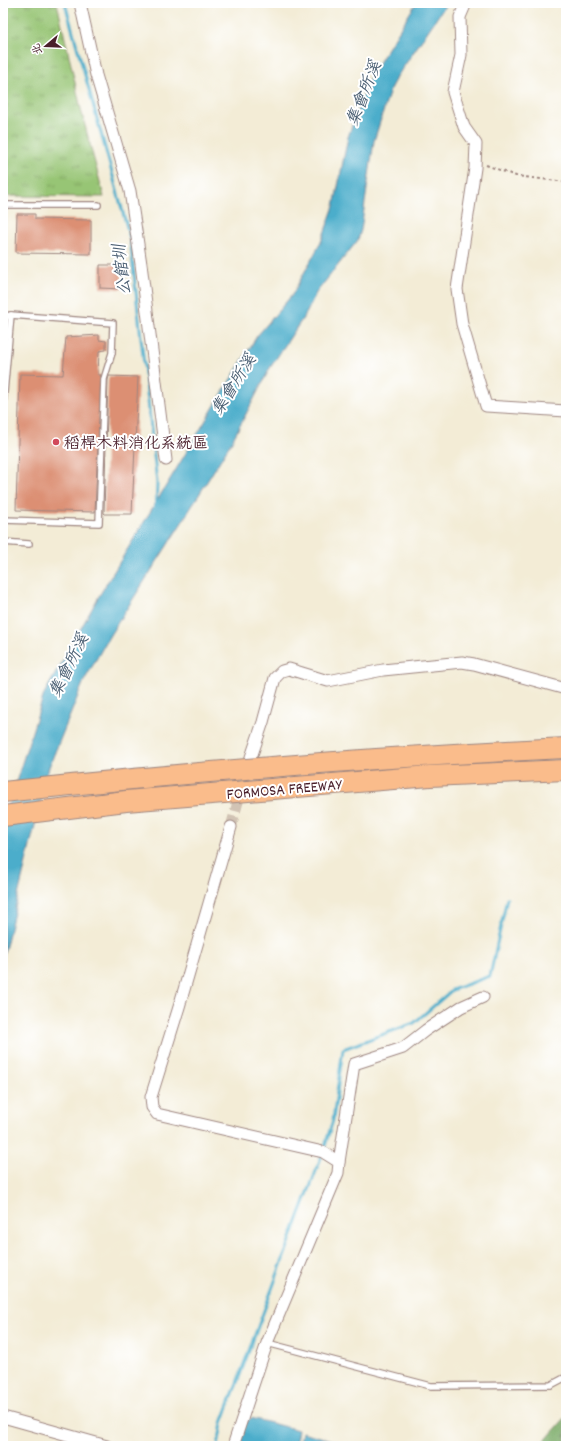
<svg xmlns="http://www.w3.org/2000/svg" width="569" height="1449" viewBox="0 0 569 1449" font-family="Dekko,'LXGW WenKai TC',sans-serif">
<defs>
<pattern id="forest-firs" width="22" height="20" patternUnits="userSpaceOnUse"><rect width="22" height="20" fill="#79aa66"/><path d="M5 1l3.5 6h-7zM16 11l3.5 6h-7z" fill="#658a54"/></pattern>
<pattern id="park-tufts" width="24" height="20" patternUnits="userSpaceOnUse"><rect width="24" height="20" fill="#97c574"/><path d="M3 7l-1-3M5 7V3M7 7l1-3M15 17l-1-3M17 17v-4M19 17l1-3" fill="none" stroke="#7d9f5f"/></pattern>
</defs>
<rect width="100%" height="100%" fill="#fff"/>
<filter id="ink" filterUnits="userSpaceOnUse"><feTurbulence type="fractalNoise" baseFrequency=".025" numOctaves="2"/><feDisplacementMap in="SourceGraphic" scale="8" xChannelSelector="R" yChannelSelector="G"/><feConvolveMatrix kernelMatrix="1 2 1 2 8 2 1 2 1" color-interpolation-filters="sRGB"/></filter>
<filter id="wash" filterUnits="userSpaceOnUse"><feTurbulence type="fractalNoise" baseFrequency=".012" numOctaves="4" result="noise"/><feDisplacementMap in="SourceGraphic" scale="16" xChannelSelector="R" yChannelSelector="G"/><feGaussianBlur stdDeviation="0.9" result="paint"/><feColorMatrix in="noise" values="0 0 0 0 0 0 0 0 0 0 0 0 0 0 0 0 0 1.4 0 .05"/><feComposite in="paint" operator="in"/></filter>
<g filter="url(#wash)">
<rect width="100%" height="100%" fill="#f3ecd6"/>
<polygon fill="url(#forest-firs)" stroke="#626448" points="566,1417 566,1446 540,1446"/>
<polygon fill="url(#park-tufts)" stroke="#707250" points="3,3 57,3 83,118 104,197 3,196"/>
<g fill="#4cadcb" stroke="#4b667b">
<polygon points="416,3 447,3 396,78 391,87 374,141 361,230 358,240 316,293 307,312 270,368 232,441 181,524 110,635 84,681 49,767 3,958 3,823 44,694 99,596 257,336 292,295 321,242 334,206 348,137 369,79"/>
<path d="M251,1418L298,1430L295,1446H239C240,1436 242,1424 251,1418Z"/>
<polygon points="302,1432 353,1446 299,1446"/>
</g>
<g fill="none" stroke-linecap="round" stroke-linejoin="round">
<g stroke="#4cadcb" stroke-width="3">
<polyline points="65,3 130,238 157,483 156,507"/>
<polyline points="324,1149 333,1120 343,1049 414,1023 452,990 490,976 507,898"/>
<polyline points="218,1446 222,1423 322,1155"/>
</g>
</g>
<g id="blocks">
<g fill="#dc8f73">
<polygon points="17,214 35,214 35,219 91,220 91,254 16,253"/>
<polygon points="100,265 122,265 122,289 100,288"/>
<polygon points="99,335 99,340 106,341 106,350 99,351 98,375 101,375 95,512 16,510 20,374 63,375 66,337"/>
<polygon points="109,376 138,377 132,514 105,514 104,513 108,380"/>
</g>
</g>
</g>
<g filter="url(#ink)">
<use href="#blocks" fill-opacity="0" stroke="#9e8680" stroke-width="1"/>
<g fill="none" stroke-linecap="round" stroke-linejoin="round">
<polyline stroke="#d1c3b4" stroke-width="11" stroke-dasharray="11 5.5" stroke-linecap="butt" points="231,827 246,773"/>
<defs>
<g id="service">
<polyline points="3,205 98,205"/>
<polyline points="3,317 11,315 113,323 112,353 104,379 99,523 3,520"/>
<polyline points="3,404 11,315"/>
<polyline points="3,542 29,544"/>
<polyline points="267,1343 431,1386 551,1385 566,1377"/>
</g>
<g id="minor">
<polyline points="80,3 96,75 130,191 141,264 166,460"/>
<polyline points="466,3 460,17 461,55 453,92 464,127 476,144 475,168 457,289 462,324 486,406 566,411"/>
<polyline points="246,772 263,722 275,678 282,671 289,669 328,681 383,670 462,662 474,664 566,689"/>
<polyline points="231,827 179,1007 151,1097 152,1107 157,1114 323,1152 339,1162 338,1173 267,1343 233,1446"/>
<polyline points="339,1162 354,1064 403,1048 426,1030 461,1007 483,997"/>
<polyline points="3,1417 107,1446"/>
</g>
</defs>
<use href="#service" stroke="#9e8680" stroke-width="8"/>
<use href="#minor" stroke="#9e8680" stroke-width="13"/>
<polyline stroke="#9e8680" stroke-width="2" stroke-dasharray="3 3" stroke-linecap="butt" points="486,165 516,176 566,182"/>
<use href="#service" stroke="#fff" stroke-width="5.5"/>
<use href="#minor" stroke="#fff" stroke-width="11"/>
<defs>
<g id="motorway-bridge">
<path d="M3,792C190,772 378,757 566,748"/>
<polyline points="3,816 126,801 430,776 566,770"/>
</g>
</defs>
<use href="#motorway-bridge" stroke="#9e8680" stroke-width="22" stroke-linecap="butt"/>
<use href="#motorway-bridge" stroke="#fabc8b" stroke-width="20"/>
</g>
</g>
<circle fill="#d1495b" stroke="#fff" stroke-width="1.5" cx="56" cy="442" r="4"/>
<g text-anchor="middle" stroke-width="4" stroke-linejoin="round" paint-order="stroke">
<g font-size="16" fill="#4a1f2b" stroke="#fff" text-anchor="start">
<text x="64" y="448">稻桿木料消化系統區</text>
</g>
<g font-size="16" fill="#4a1f2b" stroke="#fff">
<text transform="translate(284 788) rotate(-5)" y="6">FORMOSA FREEWAY</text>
</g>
<g font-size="17" font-style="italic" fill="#4b5f73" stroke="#fff">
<text transform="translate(363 93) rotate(-69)" y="6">集會所溪</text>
<text transform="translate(121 270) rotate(-97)" y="6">公館圳</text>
<text transform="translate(233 384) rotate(-58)" y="6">集會所溪</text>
<text transform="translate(68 665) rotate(-64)" y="6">集會所溪</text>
</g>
</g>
<rect width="569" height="1449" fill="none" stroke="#fff" stroke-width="16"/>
<g transform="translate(46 46) rotate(251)" stroke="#ffffff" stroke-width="3" paint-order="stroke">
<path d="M0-3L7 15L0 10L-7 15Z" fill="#4a1f2b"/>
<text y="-6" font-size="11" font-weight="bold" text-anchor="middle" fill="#4a1f2b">北</text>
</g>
</svg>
